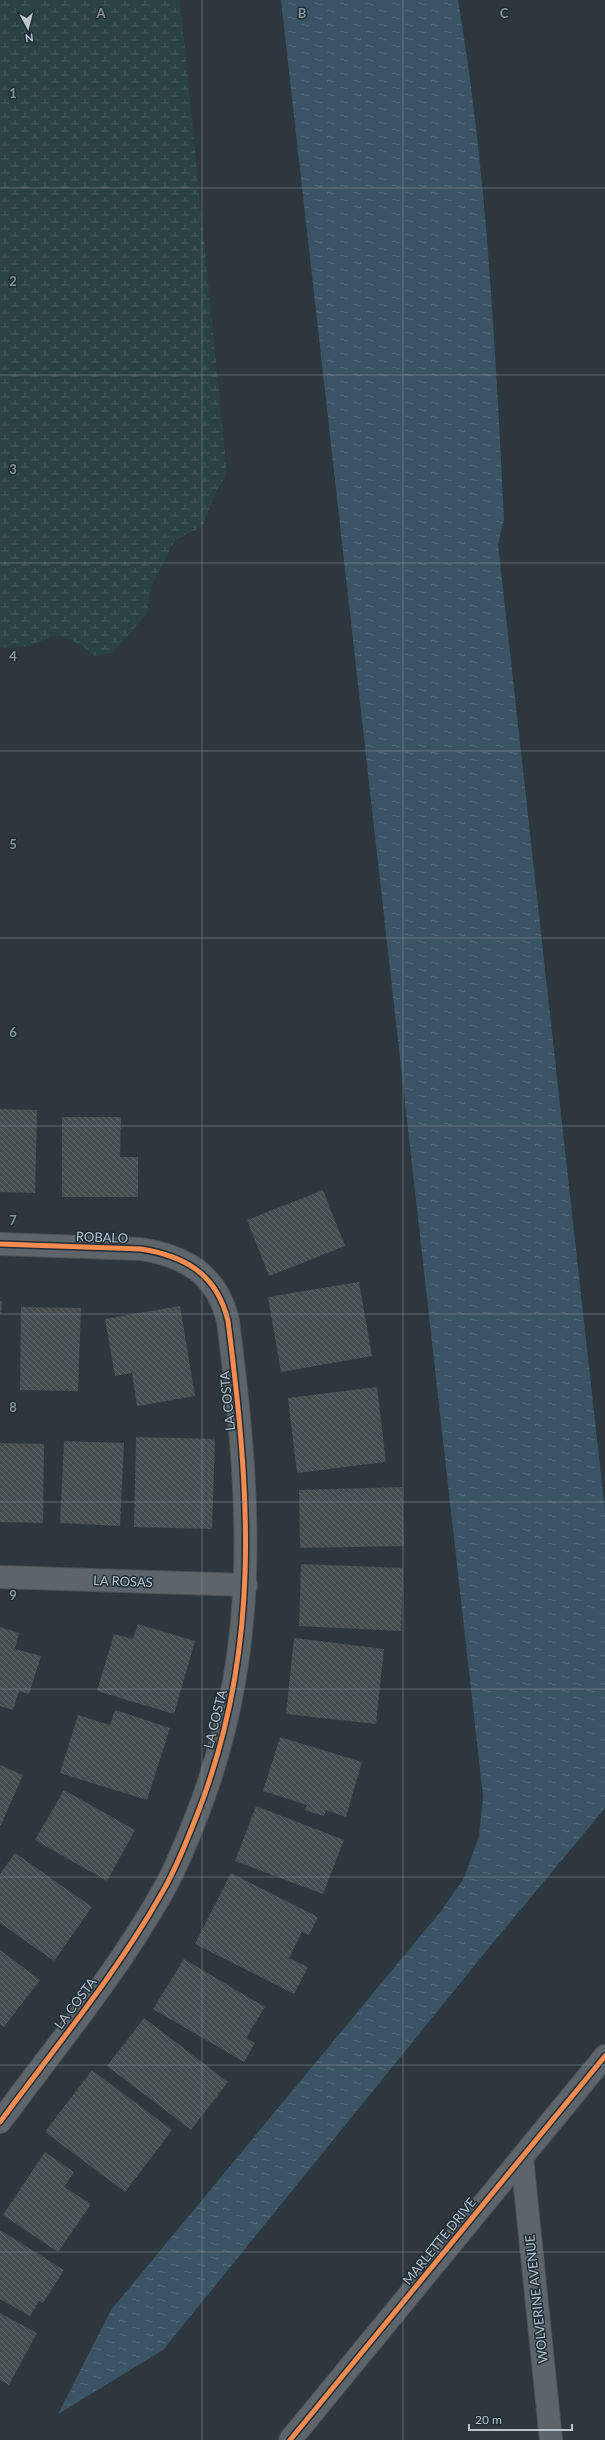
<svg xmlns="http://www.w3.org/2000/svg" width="605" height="2440" viewBox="0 0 605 2440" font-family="Lato,sans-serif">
<defs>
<pattern id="wetland-marsh" width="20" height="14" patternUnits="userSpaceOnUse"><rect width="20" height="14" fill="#2a4242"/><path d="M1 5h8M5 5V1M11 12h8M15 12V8" fill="none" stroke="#475c5c"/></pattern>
<pattern id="water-ripples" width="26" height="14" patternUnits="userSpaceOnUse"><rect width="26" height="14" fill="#3a5466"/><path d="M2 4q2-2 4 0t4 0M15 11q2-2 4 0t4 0" fill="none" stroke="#546b7b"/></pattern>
<pattern id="building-back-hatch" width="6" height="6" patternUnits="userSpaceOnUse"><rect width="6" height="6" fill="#464e52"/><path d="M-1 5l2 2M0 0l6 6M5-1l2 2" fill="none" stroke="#5f666a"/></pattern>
</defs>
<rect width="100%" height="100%" fill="#2d373d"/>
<polygon fill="url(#wetland-marsh)" points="0,0 180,0 227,473 216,492 202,527 175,540 151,587 147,614 112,653 94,656 80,644 56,635 29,646 0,648"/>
<path fill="url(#water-ripples)" d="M281,0H458C487,171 495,345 504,519L498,544L605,1512V1808L487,1950L163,2350L58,2414L111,2310L441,1911L464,1878L479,1836L483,1796Z"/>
<g fill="url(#building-back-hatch)">
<polygon points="0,1109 37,1110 35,1193 0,1192"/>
<polygon points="62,1117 121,1117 120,1157 138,1157 138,1197 62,1197"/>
<polygon points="323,1190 345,1246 269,1276 247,1220"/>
<polygon points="359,1282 372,1356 281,1372 268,1297"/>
<polygon points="0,1301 2,1301 1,1313 0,1313"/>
<polygon points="180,1306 195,1396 137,1406 132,1373 115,1376 105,1319"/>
<polygon points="21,1307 81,1308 78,1391 20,1390"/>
<polygon points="377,1387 386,1462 297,1473 288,1398"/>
<polygon points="136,1437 215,1439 212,1529 134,1527"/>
<polygon points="64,1441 124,1443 120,1526 60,1523"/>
<polygon points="0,1443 44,1444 43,1523 0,1522"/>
<polygon points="402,1487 404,1546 300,1548 299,1490"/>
<polygon points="301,1564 403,1568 401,1631 299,1626"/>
<polygon points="138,1624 195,1641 174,1714 97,1691 114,1634 133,1639"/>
<polygon points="0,1627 19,1633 15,1649 41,1656 29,1694 19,1691 13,1710 0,1706"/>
<polygon points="294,1638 384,1649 376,1724 286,1714"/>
<polygon points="115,1710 170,1728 147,1800 60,1773 78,1715 110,1725"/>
<polygon points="280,1737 362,1762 346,1817 326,1810 324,1816 305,1810 307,1805 263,1791"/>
<polygon points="0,1765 23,1775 0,1827"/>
<polygon points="64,1790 135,1830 107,1881 35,1840"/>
<polygon points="256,1806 344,1840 323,1894 235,1861"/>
<polygon points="15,1853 92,1907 54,1961 0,1923 0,1874"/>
<polygon points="231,1873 318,1917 309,1935 302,1932 289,1958 308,1967 294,1994 195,1944"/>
<polygon points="0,1950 40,1980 4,2027 0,2024"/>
<polygon points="184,1959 265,2007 246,2038 255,2043 244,2062 153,2009"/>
<polygon points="144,2018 228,2082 191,2130 107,2066"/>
<polygon points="92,2070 172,2130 125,2192 45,2132"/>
<polygon points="45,2152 74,2172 64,2187 91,2204 58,2252 3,2215"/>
<polygon points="0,2230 64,2270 43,2303 39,2301 30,2316 0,2299"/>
<polygon points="0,2313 37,2333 9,2385 0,2380"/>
</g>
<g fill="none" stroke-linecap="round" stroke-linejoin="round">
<defs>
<g id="street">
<path d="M0,1244L141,1249C185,1256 217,1274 228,1321C250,1494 262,1649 197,1815C187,1840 177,1867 163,1891C117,1973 56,2046 0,2122"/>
<polyline points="0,1577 246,1585"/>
<polyline points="522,2158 551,2440"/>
<polyline points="290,2440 605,2056"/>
</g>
</defs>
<use href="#street" stroke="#4c5357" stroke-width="24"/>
<use href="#street" stroke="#5e656a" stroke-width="22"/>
<defs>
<g id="cycleway">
<path d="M0,1244L141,1249C185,1256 217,1274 228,1321C250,1494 262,1649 197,1815C187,1840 177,1867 163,1891C117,1973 56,2046 0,2122"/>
<polyline points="290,2440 605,2056"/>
</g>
</defs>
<use href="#cycleway" stroke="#202e38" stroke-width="8"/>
<use href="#cycleway" stroke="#f68b52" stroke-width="5"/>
</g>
<path fill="none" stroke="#88939b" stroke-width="1" stroke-opacity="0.55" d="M202,0V2440M403,0V2440M0,188H605M0,375H605M0,563H605M0,751H605M0,938H605M0,1126H605M0,1314H605M0,1502H605M0,1689H605M0,1877H605M0,2065H605M0,2252H605"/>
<g text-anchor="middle" stroke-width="3" stroke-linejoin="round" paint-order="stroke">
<g font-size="13" fill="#b9c4cd" stroke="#202e38">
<text transform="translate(102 1237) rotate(2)" y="5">ROBALO</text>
<text transform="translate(227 1401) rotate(-96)" y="5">LA COSTA</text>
<text transform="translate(123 1581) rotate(2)" y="5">LA ROSAS</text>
<text transform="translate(215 1719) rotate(-76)" y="5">LA COSTA</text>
<text transform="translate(75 2003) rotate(-53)" y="5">LA COSTA</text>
<text transform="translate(439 2241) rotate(-51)" y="5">MARLETTE DRIVE</text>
<text transform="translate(536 2299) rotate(-96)" y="5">WOLVERINE AVENUE</text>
</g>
</g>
<g font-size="13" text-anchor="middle" font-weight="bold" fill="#88939b" stroke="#202e38" stroke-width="3" stroke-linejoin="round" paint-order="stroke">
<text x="101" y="18">A</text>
<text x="302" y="18">B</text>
<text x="504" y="18">C</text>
<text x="13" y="98">1</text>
<text x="13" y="286">2</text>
<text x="13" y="474">3</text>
<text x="13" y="661">4</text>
<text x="13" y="849">5</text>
<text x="13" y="1037">6</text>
<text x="13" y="1225">7</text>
<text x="13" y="1412">8</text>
<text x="13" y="1600">9</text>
</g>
<g transform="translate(28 28) rotate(173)" stroke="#202e38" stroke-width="3" paint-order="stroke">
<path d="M0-3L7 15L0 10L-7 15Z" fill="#b9c4cd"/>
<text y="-6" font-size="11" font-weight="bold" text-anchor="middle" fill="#b9c4cd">N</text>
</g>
<path d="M469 2424v6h103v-6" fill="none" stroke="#b9c4cd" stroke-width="2"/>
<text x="475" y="2424" font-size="12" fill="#b9c4cd" stroke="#202e38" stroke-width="3" paint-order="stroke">20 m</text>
</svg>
